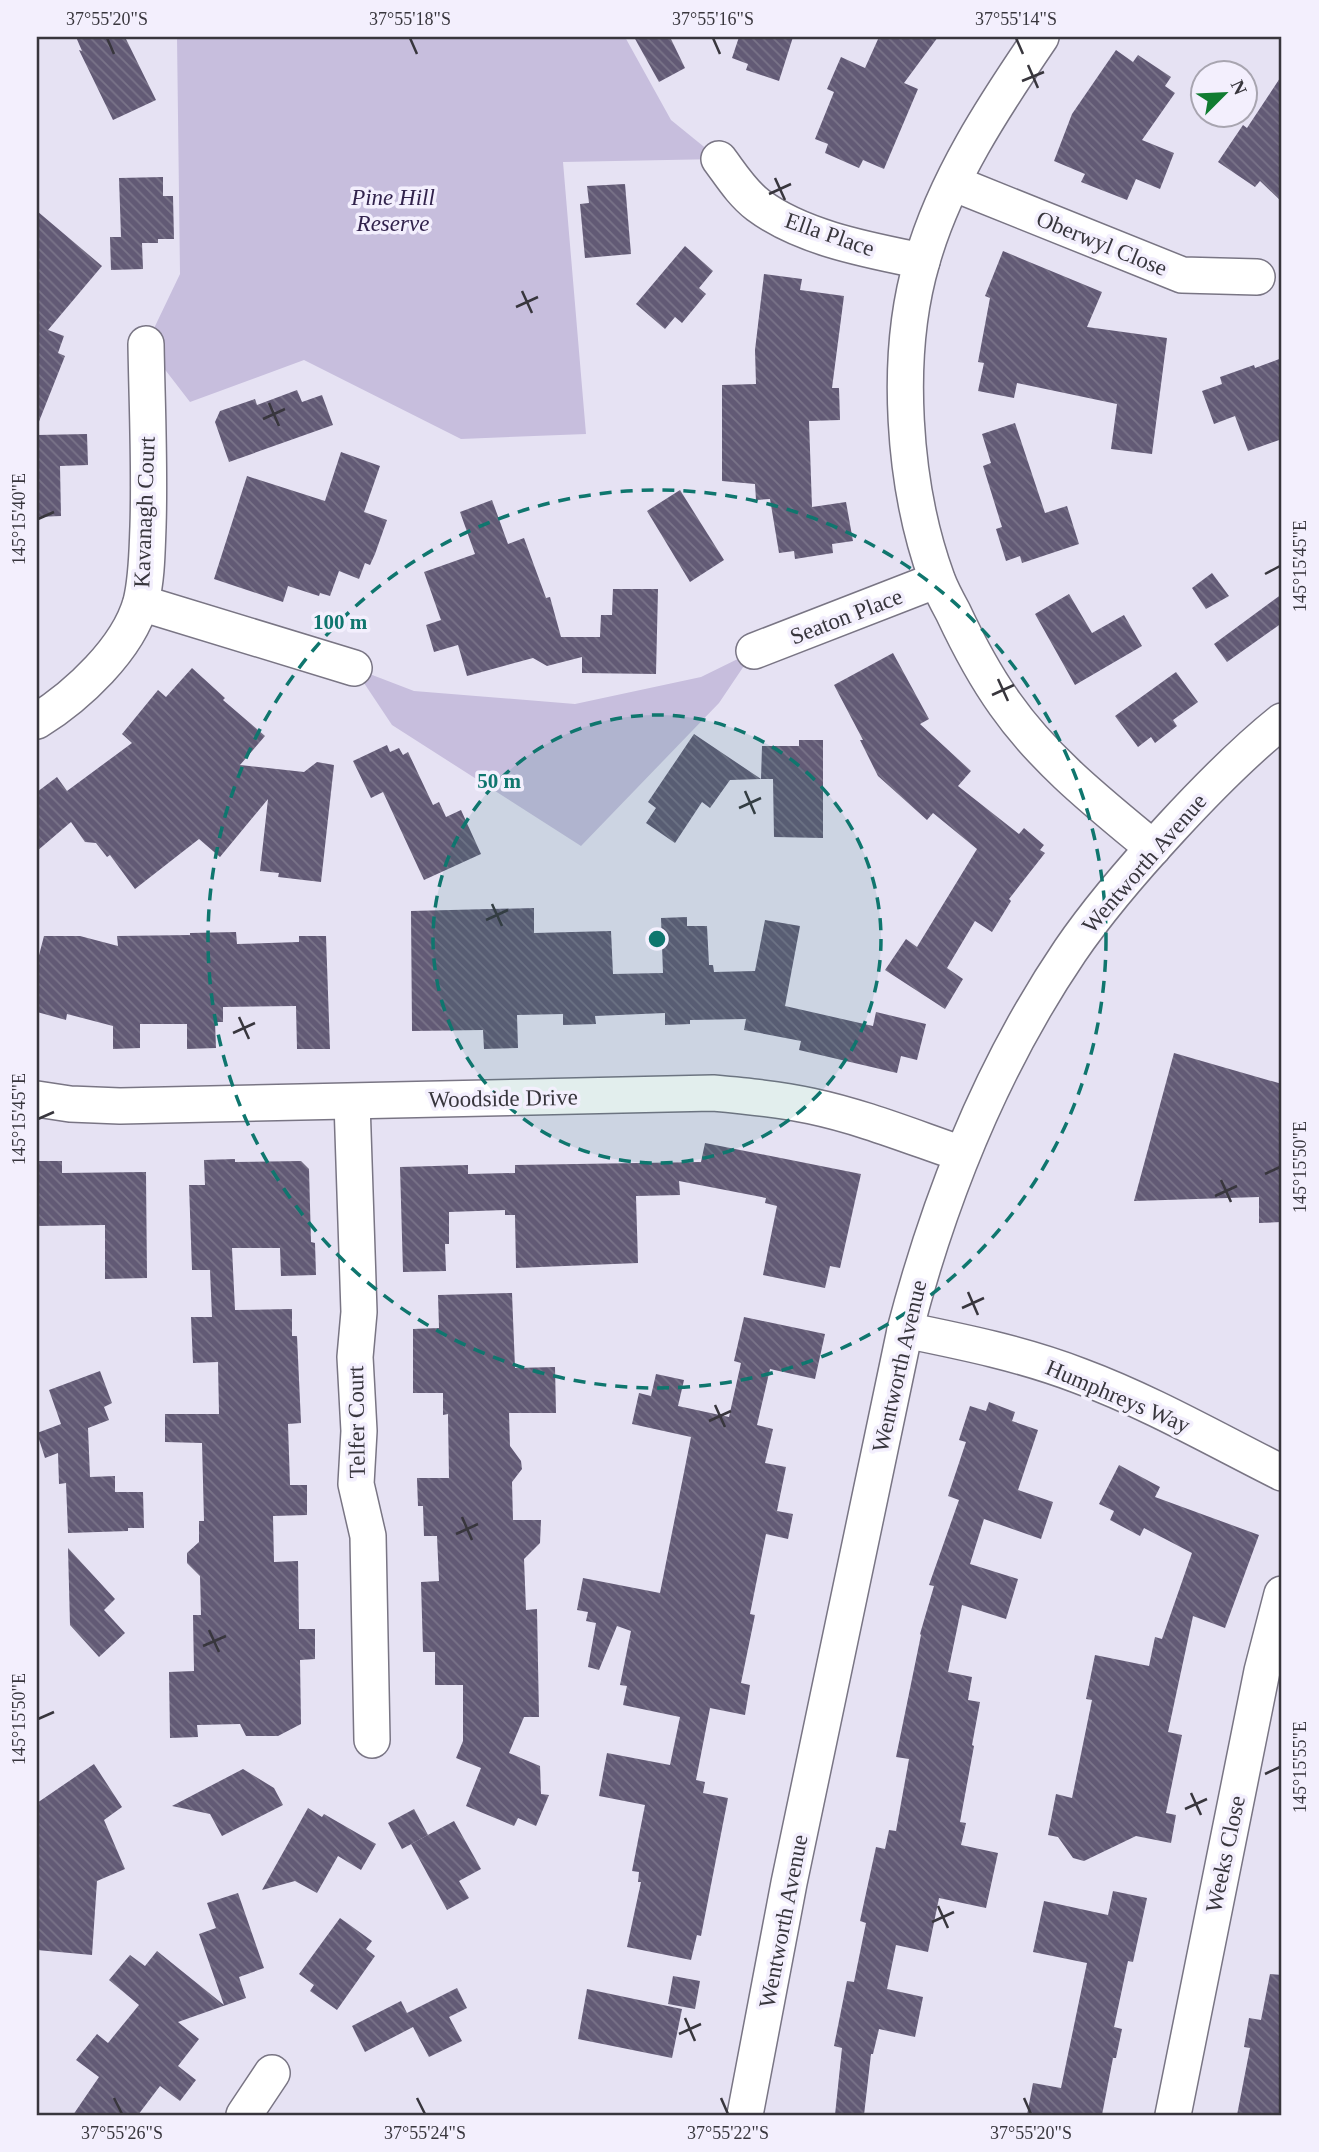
<svg xmlns="http://www.w3.org/2000/svg" width="1319" height="2152" viewBox="0 0 1319 2152" font-family="Georgia,serif">
<defs>
<pattern id="building-back-hatch" width="6" height="6" patternUnits="userSpaceOnUse" patternTransform="scale(1.75)"><rect width="6" height="6" fill="#625a75"/><path d="M-1 5l2 2M0 0l6 6M5-1l2 2" fill="none" stroke="#7a7489"/></pattern>
</defs>
<rect width="100%" height="100%" fill="#e6e2f3"/>
<g fill="#c7bedd">
<polygon points="177,37 625,37 671,120 719,159 563,162 586,434 461,439 304,360 190,402 146,345 180,274"/>
<polygon points="754,651 719,703 581,846 392,725 354,668 414,691 575,704 701,677"/>
</g>
<g fill="url(#building-back-hatch)">
<polygon points="76,37 125,37 156,100 113,120 79,50 82,51"/>
<polygon points="634,37 670,37 685,68 659,82"/>
<polygon points="739,37 793,37 779,81 746,70 748,64 732,58"/>
<polygon points="879,37 938,37 904,83 918,89 884,169 863,160 859,168 825,153 828,144 815,139 834,92 827,89 841,57 865,68"/>
<polygon points="1116,50 1133,62 1138,55 1171,77 1165,86 1175,93 1142,140 1174,153 1160,189 1136,179 1127,200 1081,182 1085,174 1054,161 1072,114"/>
<polygon points="1282,75 1282,202 1260,181 1255,187 1218,162 1243,125 1247,128"/>
<polygon points="163,177 163,196 173,196 174,239 158,239 158,243 142,243 143,269 111,270 110,237 121,237 119,178"/>
<polygon points="625,184 631,254 585,258 580,204 589,203 587,186"/>
<polygon points="37,211 102,266 48,330 64,336 58,353 65,356 38,424"/>
<polygon points="685,246 713,271 699,288 706,294 682,323 675,317 665,329 636,304"/>
<polygon points="1003,251 1102,292 1087,327 1167,338 1152,454 1111,449 1117,404 1017,383 1014,398 978,391 984,363 978,362 990,298 985,296"/>
<polygon points="764,274 802,279 800,290 844,296 832,388 839,388 840,420 809,421 812,507 846,502 853,541 832,544 833,553 795,559 794,551 779,553 770,499 756,500 755,484 722,481 722,385 756,384 755,350"/>
<polygon points="1282,358 1282,439 1248,451 1235,416 1214,424 1202,391 1222,384 1220,377 1254,365 1255,368"/>
<polygon points="297,390 302,402 322,395 333,425 229,462 215,422 220,411 255,399 257,405"/>
<polygon points="1015,423 1045,513 1067,506 1079,544 1022,563 1020,556 1006,561 996,529 1002,527 983,466 991,463 982,434"/>
<polygon points="87,434 88,465 60,466 61,516 37,517 37,435"/>
<polygon points="341,452 380,466 364,512 387,520 375,554 370,565 365,563 359,579 339,571 330,596 320,593 319,596 288,586 283,602 214,579 247,476 325,501"/>
<polygon points="680,490 724,560 690,582 647,511"/>
<polygon points="492,500 508,544 524,538 546,598 550,597 561,637 600,637 601,615 612,615 613,589 658,589 656,674 582,673 582,657 547,666 533,658 467,676 458,645 434,652 426,625 441,620 424,572 475,554 460,512"/>
<polygon points="1212,573 1229,596 1206,609 1192,588"/>
<polygon points="1069,594 1092,633 1124,615 1142,646 1075,685 1035,614"/>
<polygon points="1282,594 1282,623 1227,662 1214,644"/>
<polygon points="893,653 929,719 920,724 971,771 958,786 1019,834 1024,828 1044,845 1040,850 1045,853 1009,899 1011,901 992,932 975,921 947,968 963,979 945,1009 885,970 906,939 917,947 977,849 933,813 927,820 878,776 860,740 863,740 834,685"/>
<polygon points="192,668 225,698 223,700 265,736 240,765 304,772 317,762 334,765 321,882 278,877 279,873 260,871 268,799 220,857 199,839 135,889 110,855 107,857 96,843 85,842 71,822 37,851 37,792 57,777 67,791 132,743 122,734 158,690 166,697"/>
<polygon points="1176,672 1198,702 1173,720 1177,726 1155,743 1151,737 1138,747 1115,716"/>
<polygon points="694,734 761,779 730,780 710,808 702,802 675,843 646,823 656,808 648,802"/>
<polygon points="799,740 823,740 823,838 774,837 773,779 761,779 762,746 799,746"/>
<polygon points="387,745 390,752 399,748 403,755 408,752 433,805 439,802 446,817 461,810 481,854 424,880 383,792 371,798 353,761"/>
<polygon points="534,908 534,933 611,931 613,974 663,973 661,918 687,917 687,926 707,926 709,965 713,965 714,972 755,971 765,920 800,926 785,1006 873,1026 876,1012 926,1024 917,1060 901,1056 897,1073 799,1050 801,1041 744,1030 746,1019 690,1020 690,1024 665,1025 665,1013 595,1016 596,1024 563,1025 563,1014 517,1015 518,1048 484,1049 483,1030 412,1031 411,911"/>
<polygon points="236,932 237,944 299,942 299,936 326,936 330,1049 297,1049 296,1006 223,1007 223,1022 215,1022 216,1048 187,1049 187,1024 140,1024 140,1048 113,1049 113,1026 67,1014 66,1020 37,1012 37,963 44,936 80,936 118,946 117,936 190,935 190,933"/>
<polygon points="1174,1053 1282,1084 1282,1222 1259,1223 1259,1197 1134,1201"/>
<polygon points="705,1143 861,1174 840,1268 830,1266 825,1288 763,1275 777,1206 765,1203 766,1198 679,1181 680,1195 636,1196 638,1263 516,1268 515,1215 505,1215 505,1210 449,1212 449,1244 445,1244 446,1271 403,1272 400,1167 468,1165 468,1174 515,1173 515,1165 701,1162"/>
<polygon points="235,1159 235,1162 301,1161 309,1169 311,1242 315,1243 316,1275 281,1276 280,1248 232,1248 235,1310 292,1309 292,1336 297,1336 301,1423 288,1424 290,1485 307,1485 307,1515 273,1516 274,1562 298,1561 299,1629 315,1629 315,1659 300,1660 301,1724 278,1736 246,1736 240,1724 197,1725 198,1737 170,1738 169,1672 194,1671 193,1615 201,1615 200,1576 187,1563 187,1553 199,1542 199,1521 204,1521 202,1443 165,1442 165,1414 219,1414 218,1362 193,1363 191,1317 212,1317 210,1270 192,1270 189,1185 205,1185 204,1160"/>
<polygon points="37,1161 62,1161 62,1173 146,1172 147,1278 105,1279 105,1225 37,1226"/>
<polygon points="512,1293 515,1368 555,1367 556,1413 509,1413 510,1446 521,1461 522,1469 512,1482 513,1520 541,1520 540,1543 524,1559 526,1610 537,1609 539,1717 524,1717 509,1753 540,1766 541,1794 549,1795 536,1826 518,1818 514,1826 466,1806 481,1768 456,1758 463,1741 463,1685 435,1685 435,1652 423,1652 421,1582 439,1581 437,1536 424,1536 423,1506 418,1506 417,1478 449,1478 448,1414 443,1415 443,1393 413,1393 413,1329 439,1328 438,1295"/>
<polygon points="744,1317 825,1334 815,1379 770,1369 757,1425 773,1429 765,1463 786,1467 777,1511 793,1514 788,1539 766,1534 750,1614 755,1615 741,1683 750,1685 745,1715 710,1708 696,1780 705,1782 703,1793 728,1798 701,1936 697,1935 691,1960 627,1947 641,1882 638,1882 639,1872 632,1871 645,1805 599,1796 607,1753 670,1765 680,1717 623,1705 627,1686 620,1685 631,1631 617,1626 599,1670 588,1667 596,1623 586,1621 588,1612 577,1610 583,1578 660,1593 691,1437 632,1424 639,1393 651,1396 656,1374 684,1380 678,1406 729,1417 741,1363 734,1361"/>
<polygon points="100,1371 112,1403 104,1407 109,1420 88,1428 90,1477 115,1476 115,1492 143,1492 144,1528 128,1528 128,1531 68,1533 66,1483 59,1484 58,1453 45,1458 37,1433 61,1424 49,1390"/>
<polygon points="989,1402 1015,1412 1012,1421 1038,1430 1018,1490 1053,1502 1041,1539 984,1519 970,1564 1018,1579 1006,1619 962,1605 948,1672 972,1677 968,1700 980,1702 972,1745 974,1746 960,1822 966,1823 961,1845 998,1853 986,1908 939,1898 928,1952 896,1945 887,1989 923,1997 915,2037 879,2029 873,2054 871,2054 864,2115 835,2115 842,2048 834,2046 847,1981 854,1982 866,1923 860,1921 876,1847 885,1849 889,1830 896,1831 909,1759 896,1757 921,1635 920,1634 934,1586 929,1585 959,1500 948,1496 966,1442 959,1440 970,1406 986,1411"/>
<polygon points="1119,1465 1160,1487 1155,1497 1259,1535 1225,1628 1193,1616 1168,1732 1182,1735 1166,1813 1176,1815 1171,1843 1136,1836 1084,1861 1073,1858 1058,1837 1048,1835 1056,1794 1072,1798 1092,1700 1086,1699 1095,1655 1149,1666 1155,1637 1162,1639 1192,1553 1144,1528 1140,1536 1110,1520 1114,1511 1099,1504"/>
<polygon points="68,1548 115,1599 104,1610 125,1633 99,1657 70,1625"/>
<polygon points="94,1764 122,1807 104,1820 125,1869 97,1881 92,1955 37,1950 37,1803"/>
<polygon points="243,1769 274,1788 283,1805 222,1836 210,1814 172,1806"/>
<polygon points="308,1808 322,1817 324,1814 376,1844 361,1870 338,1856 317,1893 295,1881 262,1890"/>
<polygon points="414,1809 428,1835 402,1849 388,1823"/>
<polygon points="454,1821 481,1869 459,1881 469,1898 447,1910 411,1844"/>
<polygon points="1113,1891 1147,1898 1133,1962 1128,1961 1114,2027 1122,2029 1116,2058 1113,2058 1102,2115 1027,2115 1033,2083 1061,2088 1087,1963 1033,1952 1044,1901 1108,1915"/>
<polygon points="238,1893 264,1968 239,1977 246,1998 178,2022 199,2039 178,2066 196,2080 180,2101 160,2086 138,2115 73,2115 99,2077 76,2060 97,2034 108,2043 139,2005 109,1980 130,1955 145,1966 157,1951 224,2005 199,1934 216,1928 207,1903"/>
<polygon points="340,1918 372,1941 366,1949 375,1956 337,2010 310,1991 314,1985 299,1974"/>
<polygon points="1270,1974 1282,1975 1282,2115 1237,2115 1250,2048 1244,2047 1249,2018 1261,2020"/>
<polygon points="673,1976 700,1981 695,2009 668,2004"/>
<polygon points="457,1988 467,2008 449,2017 462,2041 429,2057 413,2027 365,2052 352,2026 401,2001 407,2013"/>
<polygon points="587,1989 682,2009 672,2058 578,2039"/>
</g>
<g fill="none" stroke-linecap="round" stroke-linejoin="round">
<defs>
<g id="minor">
<path d="M1041,37C994,106 945,180 922,261C894,356 903,486 937,579C941,590 947,601 953,612C968,644 985,676 1005,704C1045,761 1100,804 1153,848"/>
<path d="M719,159C731,175 742,193 758,205C802,238 868,250 922,261"/>
<polyline points="953,183 1182,275 1257,277"/>
<polyline points="141,603 354,668"/>
<polyline points="754,651 937,580"/>
<path d="M37,721C77,696 128,649 141,602C147,578 147,551 148,527C150,466 147,405 146,344"/>
<path d="M37,1099L70,1104L120,1106L713,1093C746,1096 779,1099 811,1106C863,1117 912,1137 962,1154"/>
<polyline points="352,1102 359,1312 355,1357 359,1431 356,1484 368,1536 372,1740"/>
<path d="M905,1330C964,1342 1023,1354 1080,1376C1150,1402 1216,1440 1282,1473"/>
<polyline points="244,2115 272,2073"/>
<path d="M745,2115L789,1883L905,1330C940,1196 992,1066 1070,951C1100,907 1135,867 1171,828C1206,790 1242,753 1282,721"/>
<polyline points="1173,2115 1262,1671 1282,1594"/>
</g>
</defs>
<use href="#minor" stroke="#797584" stroke-width="38"/>
<use href="#minor" stroke="#fff" stroke-width="35"/>
</g>
<path fill="none" stroke="#38363d" stroke-width="2.5" d="M107,38L114,54M410,38L417,54M713,38L720,54M1016,38L1023,54M1028,65L1038,88M1022,81L1044,72M775,178L785,200M769,194L791,184M522,291L532,313M516,307L538,297M269,403L279,426M263,419L285,409M38,519L54,512M1265,574L1280,566M998,679L1008,701M992,695L1014,685M745,791L755,814M739,808L761,798M492,904L502,926M486,920L508,910M239,1017L249,1039M233,1033L255,1023M38,1119L54,1112M1265,1174L1280,1167M1221,1180L1231,1202M1215,1196L1237,1186M968,1292L978,1315M962,1308L984,1298M715,1405L725,1427M709,1421L731,1411M462,1517L472,1540M456,1534L478,1524M209,1630L219,1652M203,1646L226,1636M38,1719L54,1712M1265,1774L1280,1767M1191,1793L1201,1815M1185,1809L1207,1799M938,1906L948,1928M932,1922L954,1912M685,2018L695,2041M679,2034L701,2024M114,2098L122,2114M417,2098L425,2114M721,2098L728,2114M1024,2098L1031,2114"/>
<circle cx="657" cy="939" r="224" fill="#0f766e" fill-opacity=".12"/>
<g fill="none" stroke="#0f766e" stroke-width="3.5" stroke-dasharray="12 9">
<circle cx="657" cy="939" r="224"/>
<circle cx="657" cy="939" r="449"/>
</g>
<g text-anchor="middle" stroke-width="7" stroke-linejoin="round" paint-order="stroke">
<g font-size="23" font-style="italic" fill="#31224c" stroke="#f3effd">
<text x="393" y="205">Pine Hill<tspan x="393" dy="26">Reserve</tspan></text>
</g>
<g font-size="23" fill="#38363d" stroke="#f3effd">
<text transform="translate(830 234) rotate(19)" y="8">Ella Place</text>
<text transform="translate(1102 243) rotate(22)" y="8">Oberwyl Close</text>
<text transform="translate(144 512) rotate(-88)" y="8">Kavanagh Court</text>
<text transform="translate(846 616) rotate(-21)" y="8">Seaton Place</text>
<text transform="translate(1144 863) rotate(-49)" y="8">Wentworth Avenue</text>
<text transform="translate(503 1098) rotate(-1)" y="8">Woodside Drive</text>
<text transform="translate(899 1366) rotate(-77)" y="8">Wentworth Avenue</text>
<text transform="translate(1118 1396) rotate(23)" y="8">Humphreys Way</text>
<text transform="translate(356 1422) rotate(-91)" y="8">Telfer Court</text>
<text transform="translate(1225 1854) rotate(-78)" y="8">Weeks Close</text>
<text transform="translate(783 1921) rotate(-79)" y="8">Wentworth Avenue</text>
</g>
</g>
<circle cx="657" cy="939" r="10" fill="#0f766e" stroke="#f3effd" stroke-width="3.5"/>
<g font-size="21" text-anchor="middle" font-weight="bold" fill="#0f766e" stroke="#f3effd" stroke-width="7" stroke-linejoin="round" paint-order="stroke">
<text x="340" y="629">100 m</text>
<text x="499" y="788">50 m</text>
</g>
<rect width="1319" height="2152" fill="none" stroke="#f3effd" stroke-width="77"/>
<g transform="translate(1224 94) rotate(66)"><circle r="33" fill="#f3effd" stroke="#a8a5b0" stroke-width="2"/>
<path d="M0-5L12 26L0 18L-12 26Z" fill="#107c31"/>
<text y="-10" font-size="19" font-weight="bold" text-anchor="middle" fill="#38363d">N</text>
</g>
<rect x="38" y="38" width="1242" height="2076" fill="none" stroke="#38363d" stroke-width="2.5"/>
<g font-size="18" text-anchor="middle" fill="#38363d">
<text x="107" y="25">37°55'20"S</text>
<text x="410" y="25">37°55'18"S</text>
<text x="713" y="25">37°55'16"S</text>
<text x="1016" y="25">37°55'14"S</text>
<text transform="translate(19 519) rotate(-90)" y="6">145°15'40"E</text>
<text transform="translate(1300 566) rotate(-90)" y="6">145°15'45"E</text>
<text transform="translate(19 1119) rotate(-90)" y="6">145°15'45"E</text>
<text transform="translate(1300 1167) rotate(-90)" y="6">145°15'50"E</text>
<text transform="translate(19 1719) rotate(-90)" y="6">145°15'50"E</text>
<text transform="translate(1300 1767) rotate(-90)" y="6">145°15'55"E</text>
<text x="122" y="2139">37°55'26"S</text>
<text x="425" y="2139">37°55'24"S</text>
<text x="728" y="2139">37°55'22"S</text>
<text x="1031" y="2139">37°55'20"S</text>
</g>
</svg>
